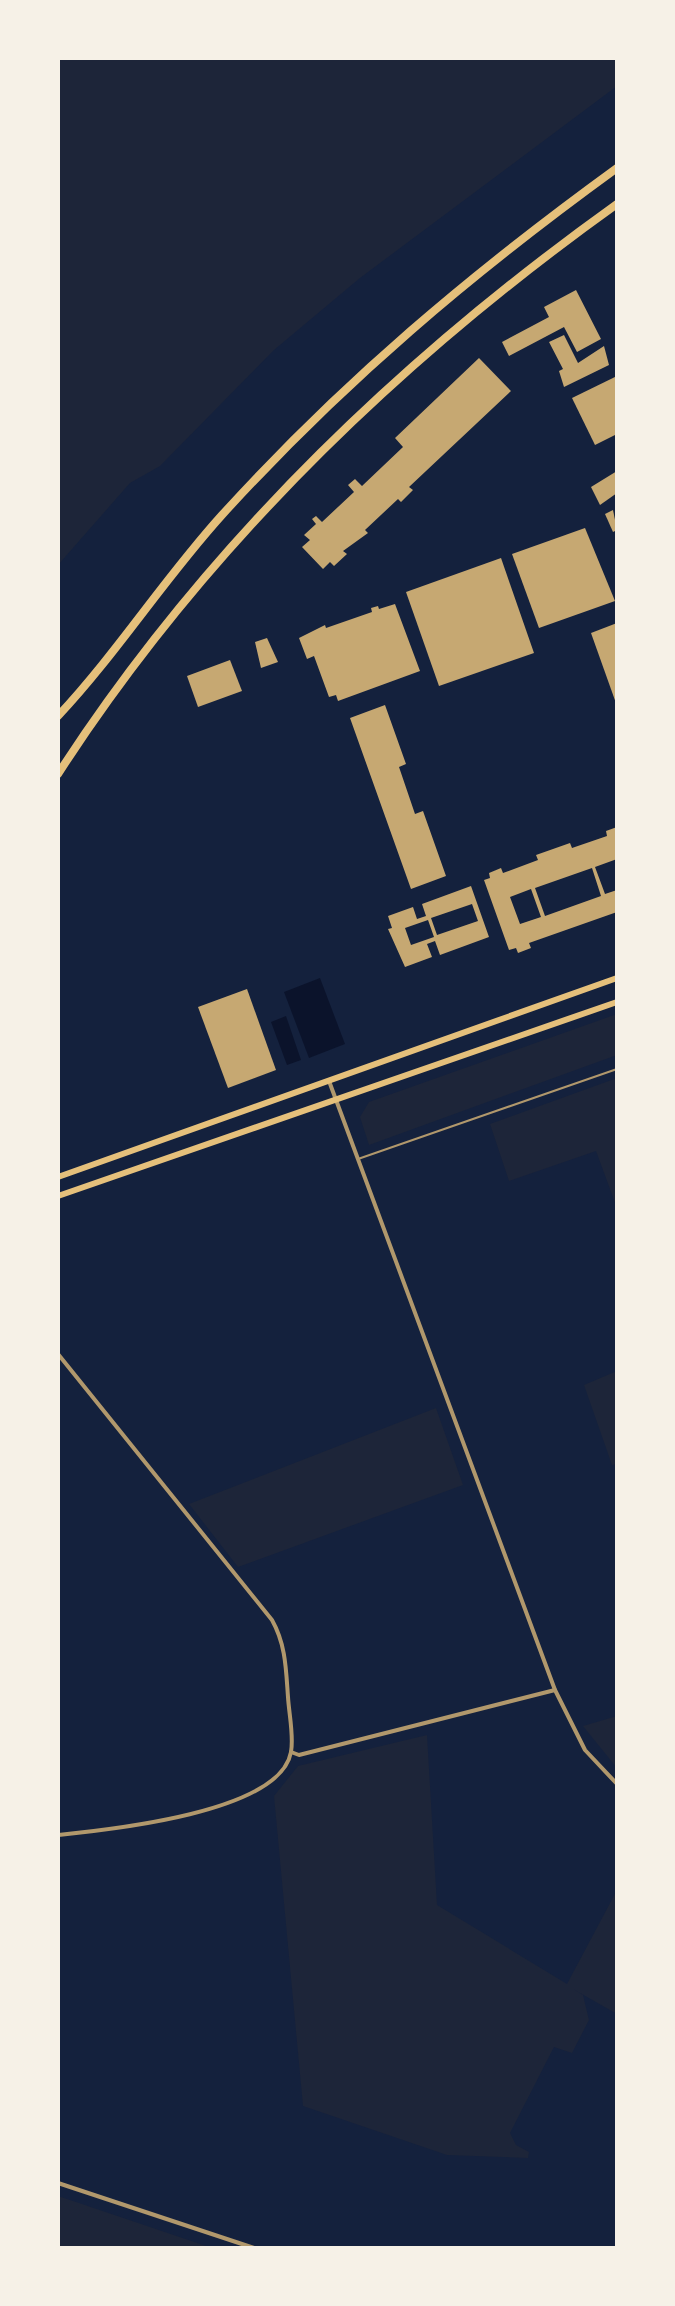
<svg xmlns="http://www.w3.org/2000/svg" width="675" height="2306" viewBox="0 0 675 2306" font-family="'Times New Roman',serif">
<rect width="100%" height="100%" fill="#14213d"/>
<g fill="#1d2539">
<polygon points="58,58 617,58 617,86 360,278 274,350 160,466 130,483 58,565"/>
<polygon points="617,1014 617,1055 369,1145 360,1117 369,1102"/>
<polygon points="617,1078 617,1208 596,1151 509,1181 490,1124"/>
<polygon points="617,1371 617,1464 612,1465 584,1385"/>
<polygon points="436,1408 463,1485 238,1567 189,1504"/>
<polygon points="617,1716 617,1768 583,1726"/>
<polygon points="427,1735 437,1905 567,1984 617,1890 617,2014 573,1989 583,1995 589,2020 572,2053 554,2047 510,2133 516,2145 529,2152 528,2158 447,2155 303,2106 274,1796 298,1766"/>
<polygon points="58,2196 76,2202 212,2248 58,2248"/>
</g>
<g fill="#0b132b">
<polygon points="320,978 345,1044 309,1058 284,992"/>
<polygon points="286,1016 301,1060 287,1065 271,1022"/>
</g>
<g fill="#c6a872" fill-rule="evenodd">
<polygon points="576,290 601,339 577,352 564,327 509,356 502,342 549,317 544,307"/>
<polygon points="564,335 578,363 604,346 609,365 564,387 559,371 563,369 549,342"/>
<polygon points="479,358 511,391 409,487 413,490 401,502 398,499 365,530 368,533 343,551 347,554 334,566 330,562 323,569 302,547 310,540 304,535 316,524 312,519 316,516 322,522 354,492 348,485 355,479 362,486 403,447 395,438"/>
<polygon points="617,376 617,434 595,445 572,398"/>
<polygon points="617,471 617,493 600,505 591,487"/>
<polygon points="613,510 617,530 613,532 605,514"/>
<polygon points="585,528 615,601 539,628 512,554"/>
<polygon points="501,558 534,653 439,686 406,592"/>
<polygon points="395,604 420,671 338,701 336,695 329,697 314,656 307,659 299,638 325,625 326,628 372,612 371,608 378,606 379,609"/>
<polygon points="617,623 617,706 591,633"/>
<polygon points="267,638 278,662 261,668 255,642"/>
<polygon points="230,660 242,691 198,707 187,676"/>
<polygon points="385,705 406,764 399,767 415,814 423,811 446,876 411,889 350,718"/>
<path d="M617,827V859L595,867L605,894L617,890V912L529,943L531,948L518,953L516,948L509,950L484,880L490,878L489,873L501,868L503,873L538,860L536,855L570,843L572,848L607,836L606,831ZM592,868L601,896L545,916L535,888ZM531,889L541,917L520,924L510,897Z"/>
<path d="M471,886L489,937L440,955L435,941L427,944L432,957L405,967L388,929L392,928L388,916L413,907L417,919L426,916L422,904ZM472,904L478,921L437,935L431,918ZM428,920L434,937L411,945L405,928Z"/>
<polygon points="247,989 276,1070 228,1088 198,1007"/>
</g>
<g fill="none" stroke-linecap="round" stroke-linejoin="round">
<polyline stroke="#b1986c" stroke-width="2" points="358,1159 617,1069"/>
<g stroke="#b1986c" stroke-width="4">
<polyline points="329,1081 555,1690 585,1750 617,1784"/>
<path d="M58,1354L272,1620C286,1645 286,1670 288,1697C289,1714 294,1736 291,1752C280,1813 108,1830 58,1835"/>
<polyline points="291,1752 299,1755 555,1690"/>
<polyline points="58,2183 254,2248"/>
</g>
<g stroke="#e5c07b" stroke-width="6">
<polyline points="58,1177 617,978"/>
<polyline points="58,1196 617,1002"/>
</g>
<g stroke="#e5c07b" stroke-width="8">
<path d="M58,716C117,653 164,579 222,515C343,382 471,274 617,168"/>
<path d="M58,774C205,547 399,360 617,204"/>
</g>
</g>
<rect width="675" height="2306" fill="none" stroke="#f6f1e7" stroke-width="120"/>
</svg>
